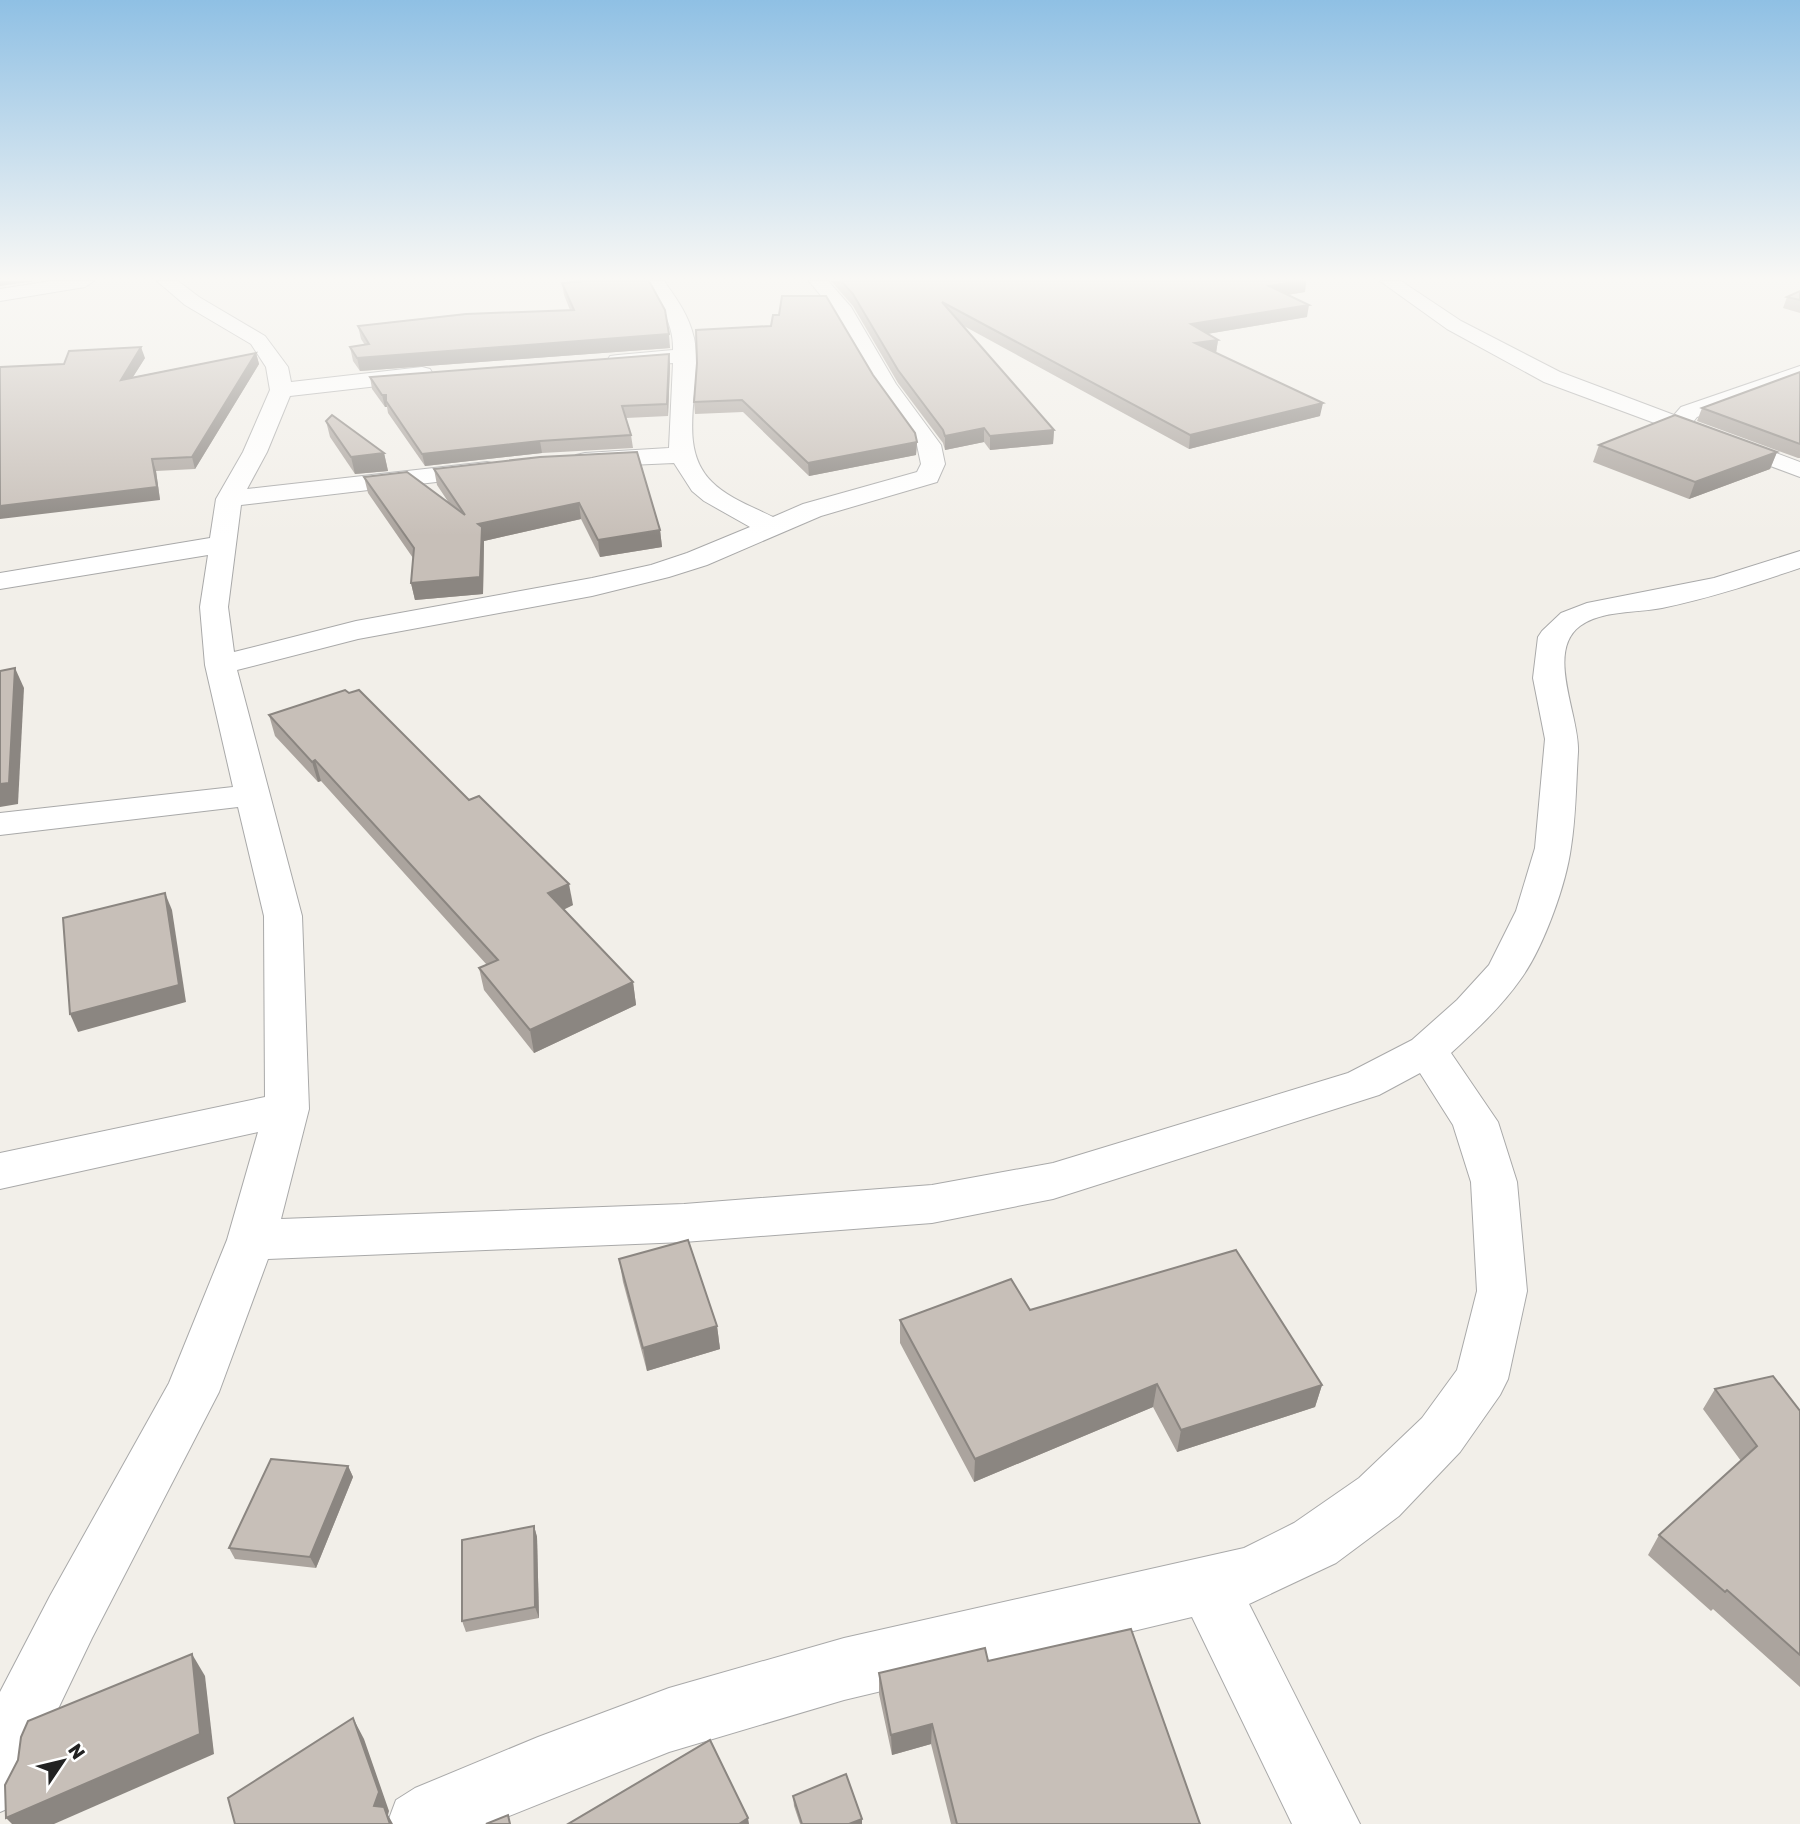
<svg xmlns="http://www.w3.org/2000/svg" width="1800" height="1824" viewBox="0 0 1800 1824" font-family="Rubik,sans-serif">
<rect width="100%" height="100%" fill="#f2efe9"/>
<g fill="none" stroke-linecap="round" stroke-linejoin="round">
<defs>
<g id="street">
<polygon points="51,281 94,281 85,287 0,301 0,289"/>
<path d="M157,281H178L199,297L265,336L288,367L291,382L422,367L430,369L433,374L430,379L422,381L290,396L267,452L247,489L487,462L496,464L499,469L496,474L487,476L241,505L228,607L234,652L356,621L592,578L651,565L687,553L750,527L704,501L692,491L674,463L585,467L576,465L573,460L576,455L585,453L669,448L673,363L618,367L610,366L607,361L610,356L618,355L673,350C674,323 659,303 646,281H664C677,299 689,316 694,338C704,384 674,445 712,482C728,498 753,507 773,517L803,504L917,472L921,464L917,445L875,386L832,309L809,281H828L851,307L896,384L941,445L945,464L937,482L821,516L707,565L669,577L592,596L358,639L237,670L302,916L309,1109L281,1219L684,1204L932,1185L1053,1163L1348,1073L1412,1040L1457,1000L1489,965L1516,911L1535,848L1545,739L1533,678L1538,637L1542,631L1561,613L1587,603L1714,578L1800,551V568C1755,583 1710,598 1662,608C1637,613 1602,610 1580,626C1545,652 1580,716 1578,752C1576,783 1576,816 1571,847C1566,885 1543,949 1520,980C1501,1007 1476,1030 1451,1053L1498,1122L1517,1182L1527,1291L1508,1379L1500,1395L1460,1452L1399,1516L1336,1563L1249,1604L1360,1824H1292L1192,1617L844,1700L669,1752L489,1824H387L396,1800L415,1788L538,1737L669,1688L844,1638L1244,1548L1294,1523L1359,1478L1422,1418L1457,1370L1477,1291L1471,1182L1453,1125L1420,1073L1379,1095L1053,1199L932,1223L684,1242L268,1259L219,1392L92,1638L35,1757L33,1779L23,1802L0,1812V1692L50,1596L169,1383L227,1240L258,1132L0,1189V1153L265,1097L264,916L238,807L0,835V813L233,787L205,665L200,607L208,555L0,589V573L210,538L216,499L243,452L270,390L266,367L251,344L185,305Z"/>
<polygon points="1380,281 1401,281 1461,321 1560,372 1674,415 1681,407 1800,366 1800,380 1697,417 1693,422 1800,462 1800,477 1544,382 1447,329"/>
</g>
</defs>
<use href="#street" stroke="#a9a9a9" stroke-width="2"/>
<use href="#street" fill="#fff" fill-rule="evenodd"/>
</g>
<g fill="#aba49e">
<polygon points="831,281 1306,281 1305,292 1287,295 1307,317 1207,334 1218,340 1216,353 1215,353 1320,416 1189,449 962,325 1054,430 1053,444 990,450 984,442 945,450 943,443 898,383 853,306"/>
<polygon points="562,283 670,348 360,371 353,361 350,347 365,345 361,339 358,326 570,310 564,295"/>
<polygon points="1800,291 1800,313 1783,308 1787,297"/>
<polygon points="771,326 873,375 917,442 916,455 809,476 743,412 695,414 694,402"/>
<polygon points="256,353 259,364 195,469 156,471 160,500 64,364 145,358 133,377"/>
<polygon points="669,354 670,366 668,416 626,418 631,435 633,448 542,453 425,466 388,413 387,407 385,407 372,389 370,377"/>
<polygon points="1800,372 1800,458 1798,458 1697,421 1702,408"/>
<polygon points="326,421 384,453 388,471 355,474 330,437"/>
<polygon points="1599,445 1777,452 1770,469 1689,499 1593,462"/>
<polygon points="540,457 660,530 662,547 600,557 581,519 484,541 483,594 415,600 411,583 413,558 368,493 364,477 449,503 437,485 434,469"/>
<polygon points="269,715 573,905 563,910 633,982 636,1005 534,1053 484,990 479,968 487,965 321,781 318,782 275,736"/>
<polygon points="619,1259 717,1326 720,1349 647,1371 623,1282"/>
<polygon points="1030,1310 1322,1385 1315,1407 1177,1452 1153,1407 974,1482 900,1343 900,1320"/>
<polygon points="1715,1389 1800,1411 1800,1687 1713,1609 1711,1611 1648,1555 1659,1535 1741,1461 1703,1409"/>
<polygon points="348,1466 353,1477 316,1568 235,1559 229,1548"/>
<polygon points="534,1526 537,1537 539,1618 466,1632 462,1621"/>
<polygon points="988,1661 1200,1824 951,1824 931,1744 892,1755 879,1694 879,1673"/>
<polygon points="793,1796 862,1819 862,1824 800,1824 794,1806"/>
</g>
<g fill="#8b8681">
<polygon points="0,281 35,281 0,286"/>
<polygon points="1303,281 1306,281 1305,292 1268,298 1269,286"/>
<polygon points="1309,305 1307,317 1189,337 1191,324"/>
<polygon points="669,334 670,348 360,371 357,358"/>
<polygon points="1218,340 1216,353 1194,356 1195,343"/>
<polygon points="141,347 145,358 124,391 121,380"/>
<polygon points="256,353 259,364 195,469 192,457"/>
<polygon points="669,354 670,366 668,416 667,404"/>
<polygon points="382,395 386,395 386,401 387,407 385,407"/>
<polygon points="1323,403 1320,416 1189,449 1190,435"/>
<polygon points="984,428 984,442 945,450 945,436"/>
<polygon points="1054,430 1053,444 990,450 990,436"/>
<polygon points="540,441 542,453 425,466 422,454"/>
<polygon points="917,442 916,455 809,476 808,463"/>
<polygon points="1777,452 1770,469 1689,499 1695,482"/>
<polygon points="384,453 388,471 355,474 351,457"/>
<polygon points="152,459 156,471 160,500 0,519 0,506"/>
<polygon points="579,503 581,519 484,541 483,594 415,600 411,583 478,524"/>
<polygon points="660,530 662,547 600,557 598,540"/>
<polygon points="15,668 24,688 18,804 0,807 0,784"/>
<polygon points="315,760 321,781 318,782 312,762"/>
<polygon points="569,884 573,905 552,915 548,893"/>
<polygon points="165,893 172,910 186,1002 78,1032 70,1014"/>
<polygon points="633,982 636,1005 534,1053 530,1030"/>
<polygon points="717,1326 720,1349 647,1371 643,1348"/>
<polygon points="1157,1384 1153,1407 974,1482 975,1459"/>
<polygon points="1322,1385 1315,1407 1177,1452 1181,1430"/>
<polygon points="348,1466 353,1477 316,1568 310,1557"/>
<polygon points="534,1526 537,1537 539,1618 535,1607"/>
<polygon points="192,1654 205,1676 214,1754 54,1824 12,1824 6,1818"/>
<polygon points="353,1718 364,1739 389,1811 388,1815 393,1824 390,1824 374,1806"/>
<polygon points="932,1724 931,1744 892,1755 891,1735"/>
<polygon points="748,1818 749,1824 739,1824"/>
<polygon points="862,1819 862,1824 849,1824"/>
</g>
<g fill="#c7bfb8" stroke="#8b8681" stroke-width="2">
<polygon points="585,281 649,281 665,310 669,334 357,358 350,347 369,344 358,326 466,314 574,310 562,283"/>
<polygon points="841,281 1303,281 1269,286 1309,305 1191,324 1218,340 1195,343 1323,403 1190,435 942,302 1054,430 990,436 984,428 945,436 943,430 898,370 853,294"/>
<polygon points="1800,291 1800,300 1787,297"/>
<polygon points="782,296 826,296 873,375 915,433 917,442 808,463 742,400 694,402 697,363 696,330 771,326 773,315 779,315"/>
<polygon points="141,347 121,380 256,353 192,457 152,459 157,487 0,506 0,367 64,364 69,351"/>
<polygon points="669,354 667,404 622,406 631,435 540,441 422,454 386,401 386,395 382,395 370,377"/>
<polygon points="1800,372 1800,444 1702,408"/>
<polygon points="332,415 384,453 351,457 326,421"/>
<polygon points="1675,415 1777,452 1695,482 1599,445"/>
<polygon points="637,452 660,530 598,540 579,503 478,524 482,527 480,577 411,583 414,548 364,477 407,472 465,515 434,469 540,457"/>
<polygon points="15,668 9,783 0,784 0,671"/>
<polygon points="345,690 349,693 359,690 469,800 479,796 569,884 548,893 633,982 530,1030 479,968 498,960 315,760 312,762 269,715"/>
<polygon points="165,893 179,985 70,1014 63,918"/>
<polygon points="688,1240 717,1326 643,1348 619,1259"/>
<polygon points="1236,1250 1322,1385 1181,1430 1157,1384 975,1459 900,1320 1011,1279 1030,1310"/>
<polygon points="1773,1376 1800,1411 1800,1655 1727,1590 1725,1592 1659,1535 1757,1446 1715,1389"/>
<polygon points="271,1459 348,1466 310,1557 229,1548"/>
<polygon points="534,1526 535,1607 462,1621 462,1540"/>
<polygon points="1131,1629 1200,1824 957,1824 932,1724 891,1735 879,1673 985,1648 988,1661"/>
<polygon points="192,1654 200,1734 6,1818 5,1785 18,1760 21,1737 28,1721"/>
<polygon points="353,1718 379,1792 374,1806 384,1807 390,1824 235,1824 228,1798"/>
<polygon points="710,1740 748,1818 739,1824 568,1824"/>
<polygon points="846,1774 862,1819 849,1824 802,1824 793,1796"/>
<polygon points="508,1815 510,1824 486,1824"/>
</g>
<linearGradient id="sky" x2="0" y2="1"><stop stop-color="#8fc0e4"/><stop offset="0.52" stop-color="#f9f8f5"/><stop offset="1" stop-color="#f9f8f5" stop-opacity="0"/></linearGradient>
<rect width="1800" height="536" fill="url(#sky)"/>
<g transform="translate(63 1761) rotate(55)" stroke="#ffffff" stroke-width="5" paint-order="stroke">
<path d="M0-5L12 26L0 18L-12 26Z" fill="#222222"/>
<text y="-10" font-size="19" font-weight="bold" text-anchor="middle" fill="#222222">N</text>
</g>
</svg>
